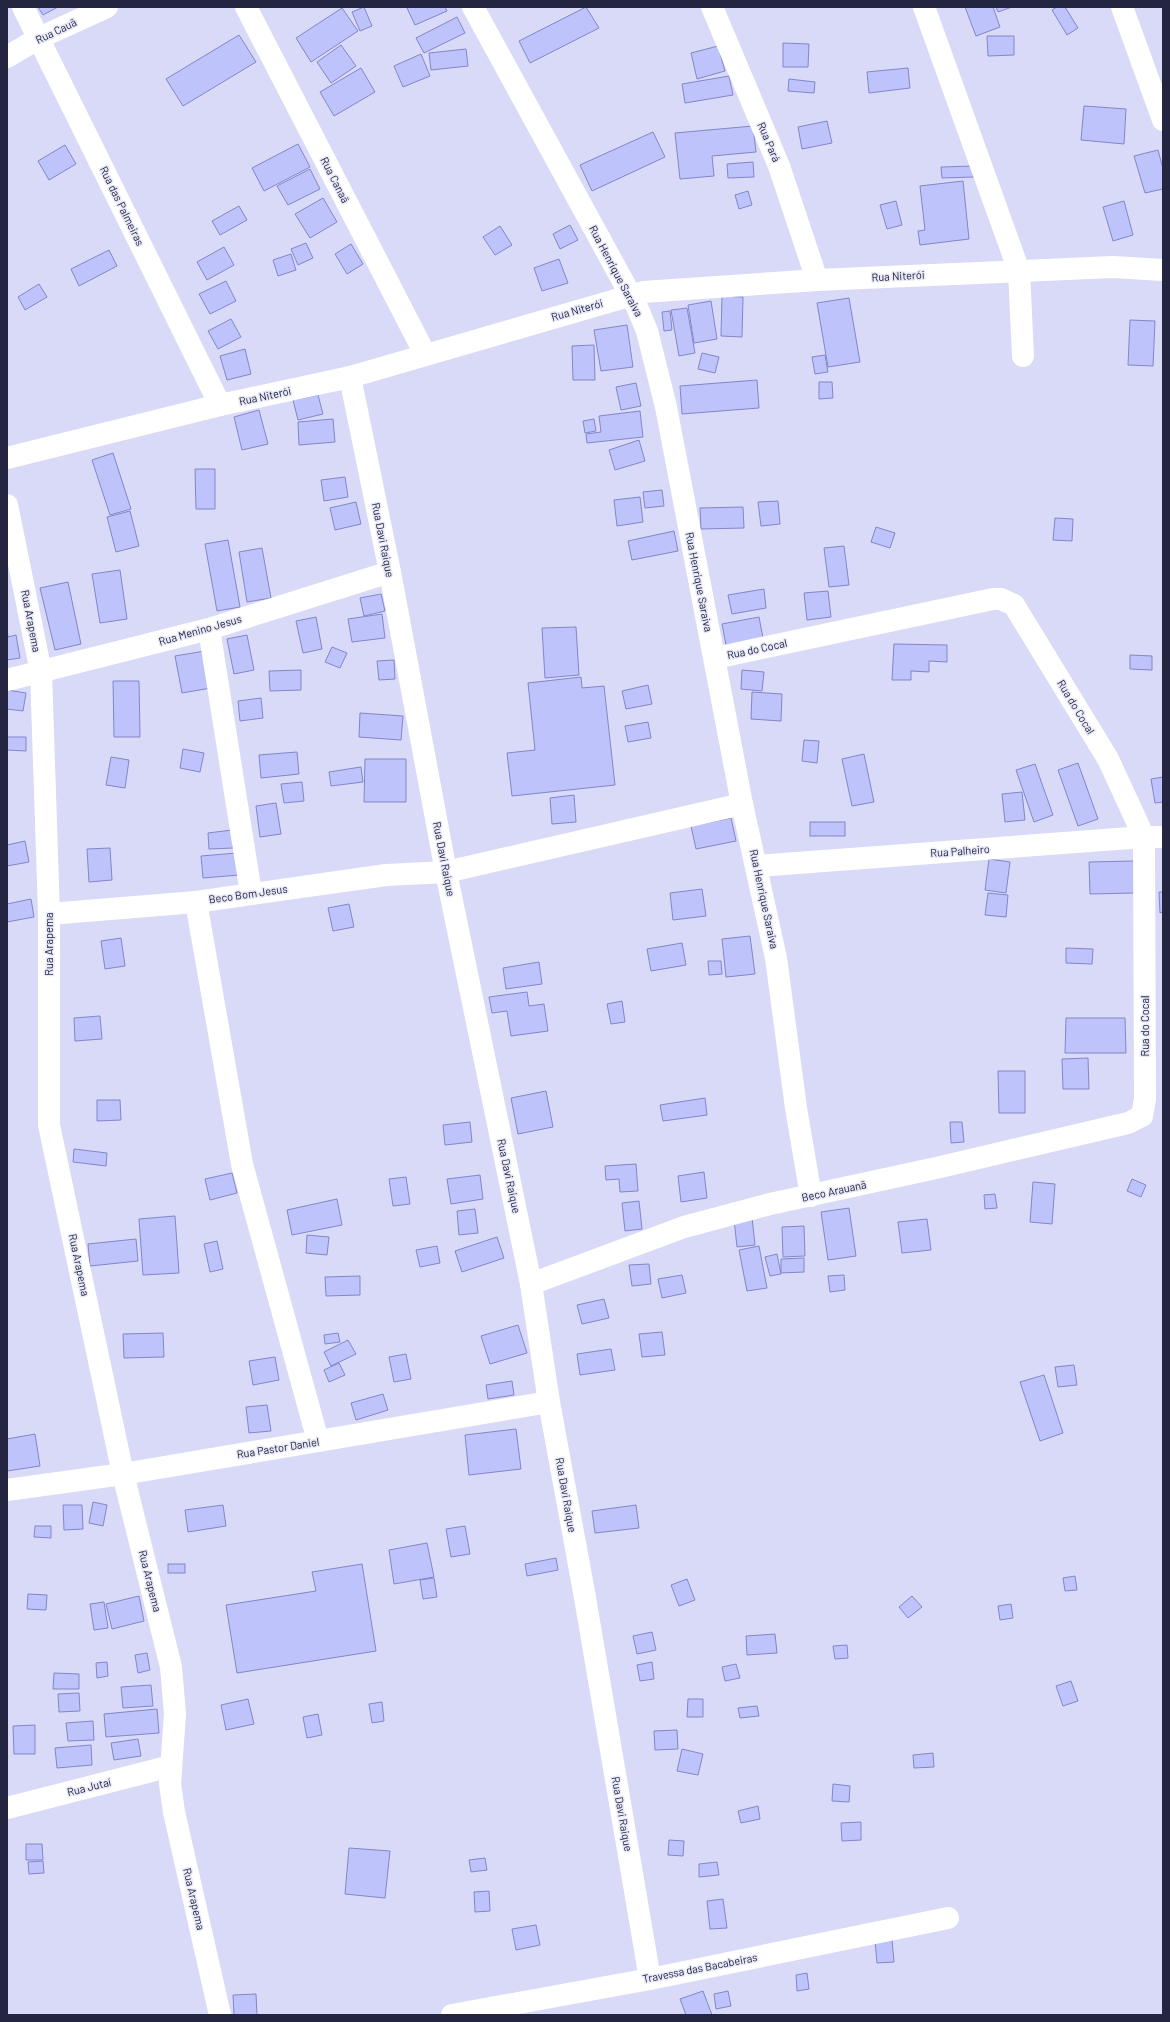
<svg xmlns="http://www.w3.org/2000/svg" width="1170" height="2022" viewBox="0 0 1170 2022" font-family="Barlow,sans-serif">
<rect width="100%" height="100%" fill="#d8daf7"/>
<g fill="#bec3fb" stroke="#8386c8">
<polygon points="38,7 58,7 43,15"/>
<polygon points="364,7 372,26 360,31 352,12"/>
<polygon points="409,7 445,7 447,11 415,25 407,8"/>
<polygon points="586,7 599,28 530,63 519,41"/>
<polygon points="965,7 993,7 1000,27 976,36"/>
<polygon points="996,7 1012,7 998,12"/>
<polygon points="1057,7 1065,7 1078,28 1067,35 1052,10"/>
<polygon points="342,8 358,31 311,62 296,38"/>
<polygon points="457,17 465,33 424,53 416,38"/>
<polygon points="239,35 256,62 183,106 166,79"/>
<polygon points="987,36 1014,36 1014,55 988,56"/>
<polygon points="783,43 809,44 808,67 783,67"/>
<polygon points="341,45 356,66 331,83 317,62"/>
<polygon points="718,46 725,71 697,79 691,53"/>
<polygon points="466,49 468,66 431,70 429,53"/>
<polygon points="421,54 430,76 403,87 394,66"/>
<polygon points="361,68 375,92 334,116 320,92"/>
<polygon points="908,68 910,88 869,93 867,72"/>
<polygon points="729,76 733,95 685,103 682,84"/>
<polygon points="789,79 815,82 814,93 788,91"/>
<polygon points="1084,106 1126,109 1124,144 1081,140"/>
<polygon points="827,121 832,143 802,149 798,127"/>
<polygon points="753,126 756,152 712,156 714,176 680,179 675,133"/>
<polygon points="653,132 665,157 592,191 580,165"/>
<polygon points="298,144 310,167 264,191 252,168"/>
<polygon points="65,145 76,164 49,180 38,161"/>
<polygon points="1158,150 1163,169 1163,189 1145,193 1134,156"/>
<polygon points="753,162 754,177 728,178 727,164"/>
<polygon points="974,166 974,177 942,178 941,167"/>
<polygon points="310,169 320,189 288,205 277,186"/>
<polygon points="963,181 969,239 920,245 918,231 925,230 920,186"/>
<polygon points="748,191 752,205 739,209 735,195"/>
<polygon points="323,198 337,222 310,238 295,214"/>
<polygon points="896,201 902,225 887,229 880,205"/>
<polygon points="1124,201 1133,235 1113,241 1103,207"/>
<polygon points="239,206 247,220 220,235 212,221"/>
<polygon points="570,225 578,240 560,249 553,234"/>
<polygon points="500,226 512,245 495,255 483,237"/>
<polygon points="306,243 313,258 298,265 291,249"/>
<polygon points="351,244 363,264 347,274 335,254"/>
<polygon points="224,247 234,265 207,280 197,262"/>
<polygon points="109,250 117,266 79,286 71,269"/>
<polygon points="291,254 296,270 278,276 273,260"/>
<polygon points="559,259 568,283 542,291 534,268"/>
<polygon points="226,281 236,301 210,314 199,294"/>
<polygon points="39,284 47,297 25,310 18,297"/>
<polygon points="722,296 743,297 742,337 721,336"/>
<polygon points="849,298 860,362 828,367 817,303"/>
<polygon points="711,301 717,339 694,343 688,305"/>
<polygon points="687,308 695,353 679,356 671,310"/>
<polygon points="670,311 672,330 664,331 662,312"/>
<polygon points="231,319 241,337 218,349 208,331"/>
<polygon points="1130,320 1155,321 1153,366 1128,365"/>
<polygon points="627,325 633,367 601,371 594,330"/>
<polygon points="594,345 595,380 573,380 572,346"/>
<polygon points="245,349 251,374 227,380 220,356"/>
<polygon points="702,353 719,357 715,373 698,369"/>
<polygon points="825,355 828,372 815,374 812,357"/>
<polygon points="757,380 759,408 682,414 680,386"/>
<polygon points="819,382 832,382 833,398 819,399"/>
<polygon points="636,383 641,406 621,410 616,387"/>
<polygon points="318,395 323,414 298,420 293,400"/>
<polygon points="259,410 268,444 242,450 234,417"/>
<polygon points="640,411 643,437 587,443 586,434 601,432 599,416"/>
<polygon points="333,419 335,442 299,445 298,422"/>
<polygon points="594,419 596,431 585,433 583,421"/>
<polygon points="639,440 645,461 615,470 609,450"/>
<polygon points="113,453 131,509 110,515 92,460"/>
<polygon points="195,469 215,469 215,509 196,509"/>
<polygon points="345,477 348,497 324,501 321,480"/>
<polygon points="662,490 664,506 645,508 643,492"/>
<polygon points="640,497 643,522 617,526 614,500"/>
<polygon points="778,501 780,524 761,526 758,502"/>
<polygon points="356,502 361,524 335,530 330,508"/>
<polygon points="743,507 744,528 701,529 700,508"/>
<polygon points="130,511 139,546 116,552 107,517"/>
<polygon points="1055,518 1073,519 1072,541 1053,540"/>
<polygon points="876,527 895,533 890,548 871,542"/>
<polygon points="674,531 678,551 632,560 628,541"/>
<polygon points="228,540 240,607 217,611 205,544"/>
<polygon points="844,546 849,585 829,587 824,548"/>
<polygon points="262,548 271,598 247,602 239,552"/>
<polygon points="120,570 127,619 100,623 92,574"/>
<polygon points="68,582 81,644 55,650 40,588"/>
<polygon points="764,589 766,608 732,614 728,595"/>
<polygon points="828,591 831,617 807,620 804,593"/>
<polygon points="381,594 385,611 364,616 360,598"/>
<polygon points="382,614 385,638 352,642 348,619"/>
<polygon points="316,617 322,649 303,653 296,621"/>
<polygon points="759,617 763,638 726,645 722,624"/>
<polygon points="576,627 579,675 545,678 542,628"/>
<polygon points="7,628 8,637 16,635 20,658 7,660"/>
<polygon points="247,635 254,670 234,674 227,639"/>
<polygon points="894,644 947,645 947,662 929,661 929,672 911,671 911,680 892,680"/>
<polygon points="332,647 347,653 340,668 325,662"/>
<polygon points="205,651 211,688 182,693 175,656"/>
<polygon points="1130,655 1152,656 1152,670 1130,669"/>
<polygon points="394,660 395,679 379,680 377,661"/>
<polygon points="301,670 301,690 270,691 269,671"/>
<polygon points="742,670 764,672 762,691 741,689"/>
<polygon points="581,677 582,688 604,686 615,785 512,796 507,753 535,750 528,683"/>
<polygon points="113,681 139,681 140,737 114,737"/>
<polygon points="648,685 652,704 626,709 622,691"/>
<polygon points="7,690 26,693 23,711 7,709"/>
<polygon points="752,692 782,694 781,721 751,719"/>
<polygon points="261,698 263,718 240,721 238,701"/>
<polygon points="360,713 403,716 401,740 359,737"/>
<polygon points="648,722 651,738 628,742 625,726"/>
<polygon points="7,737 26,737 26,751 7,750"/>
<polygon points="804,740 819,741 817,763 802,761"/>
<polygon points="183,749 204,753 200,772 180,768"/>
<polygon points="297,752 299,774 261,778 259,755"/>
<polygon points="864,754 874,802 852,806 842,759"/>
<polygon points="111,757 129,760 125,788 106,785"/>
<polygon points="365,759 406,759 406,802 364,802"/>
<polygon points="1078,763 1098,819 1078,826 1058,770"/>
<polygon points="1035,764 1053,815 1034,822 1016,770"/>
<polygon points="361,767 363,782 331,786 329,772"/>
<polygon points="1163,777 1163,802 1155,803 1151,779"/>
<polygon points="302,782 304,801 284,803 281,784"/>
<polygon points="1022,792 1025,820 1005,822 1002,794"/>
<polygon points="574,795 576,822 552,824 550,798"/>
<polygon points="276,803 281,834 260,837 256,806"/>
<polygon points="731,818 736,841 696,849 691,826"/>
<rect x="810" y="822" width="35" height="14"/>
<polygon points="232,830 233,848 209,849 208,833"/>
<polygon points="25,841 29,862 7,866 7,845"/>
<polygon points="110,848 112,880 89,882 87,849"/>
<polygon points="237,853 239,875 203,878 201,856"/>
<polygon points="989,859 1010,862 1006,893 985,890"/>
<polygon points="1134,861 1135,893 1090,894 1089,862"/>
<polygon points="702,889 706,916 673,920 670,893"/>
<polygon points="1159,892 1163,892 1163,912 1160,913"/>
<polygon points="988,893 1008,895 1006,917 985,915"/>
<polygon points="31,899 34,917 7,922 7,904"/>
<polygon points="349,904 354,927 333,931 328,908"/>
<polygon points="750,936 755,974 726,977 722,939"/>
<polygon points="121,938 125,966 105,969 101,941"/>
<polygon points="682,943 686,965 651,971 647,949"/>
<polygon points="1066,948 1093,949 1092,964 1066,963"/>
<polygon points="708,961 721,961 722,974 709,975"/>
<polygon points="539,962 542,984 506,989 503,968"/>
<polygon points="527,992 529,1006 544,1004 548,1031 511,1036 507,1011 492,1013 489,997"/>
<polygon points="622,1001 625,1022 611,1024 607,1004"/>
<polygon points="100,1016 102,1039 75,1041 74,1018"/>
<polygon points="1066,1018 1125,1018 1126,1053 1065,1053"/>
<polygon points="1088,1058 1089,1089 1063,1089 1062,1059"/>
<polygon points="998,1071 1025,1071 1025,1113 999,1113"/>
<polygon points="546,1091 553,1127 518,1134 511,1098"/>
<polygon points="705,1098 707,1115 663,1121 660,1105"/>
<polygon points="97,1100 120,1100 121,1120 97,1121"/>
<polygon points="470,1122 472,1142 445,1145 443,1125"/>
<polygon points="950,1122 962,1122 964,1142 951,1143"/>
<polygon points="74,1149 107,1153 106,1166 73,1162"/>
<polygon points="636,1164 638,1191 620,1192 619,1179 606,1180 605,1166"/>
<polygon points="704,1172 707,1198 681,1202 678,1176"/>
<polygon points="232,1173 237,1193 210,1200 205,1179"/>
<polygon points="480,1175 483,1199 451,1204 447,1179"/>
<polygon points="406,1177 410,1204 393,1206 389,1179"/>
<polygon points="1132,1179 1146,1185 1141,1197 1127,1191"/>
<polygon points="1033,1182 1055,1184 1052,1224 1030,1222"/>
<polygon points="995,1194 997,1208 985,1209 984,1195"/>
<polygon points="337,1199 342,1225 292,1235 287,1210"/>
<polygon points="639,1201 642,1229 625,1231 622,1203"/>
<polygon points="849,1208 856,1256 828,1260 821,1212"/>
<polygon points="475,1209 478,1233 459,1235 457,1211"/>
<polygon points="175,1216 179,1273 143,1275 139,1219"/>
<polygon points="752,1217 755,1245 737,1247 734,1219"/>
<polygon points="927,1219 931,1250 902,1253 898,1222"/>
<polygon points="804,1226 805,1256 783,1257 782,1227"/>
<polygon points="307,1235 329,1237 327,1255 306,1253"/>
<polygon points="497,1237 504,1258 462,1272 455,1251"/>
<polygon points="136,1239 138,1261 90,1266 88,1244"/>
<polygon points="217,1241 223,1269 210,1272 204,1244"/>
<polygon points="437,1246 440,1263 420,1267 416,1250"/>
<polygon points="759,1246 767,1288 747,1291 739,1250"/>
<polygon points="777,1254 781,1274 770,1276 765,1257"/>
<polygon points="804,1258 804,1272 781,1273 781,1259"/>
<polygon points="649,1264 651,1284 632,1286 629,1265"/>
<polygon points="682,1275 686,1293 662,1298 658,1279"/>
<polygon points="844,1275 845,1290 830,1292 828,1276"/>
<polygon points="360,1276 360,1295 326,1296 325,1277"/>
<polygon points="604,1299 609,1318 582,1324 577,1305"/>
<polygon points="518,1325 527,1353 490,1364 481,1336"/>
<polygon points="662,1332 665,1355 642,1357 639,1334"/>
<polygon points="163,1333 164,1357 124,1358 123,1334"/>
<polygon points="338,1333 340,1342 325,1344 324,1335"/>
<polygon points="348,1340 356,1354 331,1366 324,1352"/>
<polygon points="611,1349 615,1370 580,1375 577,1354"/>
<polygon points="406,1354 411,1379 394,1382 389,1357"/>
<polygon points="275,1357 279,1380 253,1385 249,1361"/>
<polygon points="339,1363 345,1375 329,1382 324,1370"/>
<polygon points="1074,1365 1077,1385 1058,1387 1055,1367"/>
<polygon points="1044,1375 1063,1433 1040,1441 1020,1382"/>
<polygon points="512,1381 514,1395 488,1399 486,1385"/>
<polygon points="383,1394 388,1410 356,1420 351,1403"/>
<polygon points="267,1405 271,1431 249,1433 246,1407"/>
<polygon points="516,1429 521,1469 469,1475 465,1435"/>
<polygon points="35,1434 40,1466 7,1471 7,1439"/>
<polygon points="93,1502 107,1505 103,1526 89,1523"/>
<polygon points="63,1505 82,1505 83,1529 64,1530"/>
<polygon points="223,1505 226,1526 188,1532 185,1510"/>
<polygon points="636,1505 639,1528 595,1533 592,1511"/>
<polygon points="35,1526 51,1526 51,1538 34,1537"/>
<polygon points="465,1526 470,1554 451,1557 446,1529"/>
<polygon points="427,1543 434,1577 394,1584 389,1550"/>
<polygon points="556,1558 558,1570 527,1576 525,1564"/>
<rect x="168" y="1564" width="17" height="9"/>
<polygon points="362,1564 376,1651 237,1673 226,1605 316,1591 312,1572"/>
<polygon points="1075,1576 1077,1590 1065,1591 1063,1578"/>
<polygon points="434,1578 437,1597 423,1599 420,1580"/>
<polygon points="687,1579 695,1600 679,1606 671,1585"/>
<polygon points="28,1594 47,1595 46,1610 27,1609"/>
<polygon points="139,1596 144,1621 112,1629 106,1604"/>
<polygon points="912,1596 922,1607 908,1618 899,1607"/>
<polygon points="104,1602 108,1628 94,1630 90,1604"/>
<polygon points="1011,1604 1013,1618 1000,1620 998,1606"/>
<polygon points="652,1632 656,1650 637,1654 633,1636"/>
<polygon points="775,1634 777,1653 747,1655 746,1636"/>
<polygon points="847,1645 848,1658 835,1659 833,1646"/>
<polygon points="147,1653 150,1670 138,1673 135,1655"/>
<polygon points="107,1662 108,1676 97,1678 96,1663"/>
<polygon points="652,1662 654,1679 640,1681 637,1665"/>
<polygon points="736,1664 740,1678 725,1681 722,1667"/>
<polygon points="54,1673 79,1674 79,1689 53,1689"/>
<polygon points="1071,1681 1078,1701 1063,1706 1056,1686"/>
<polygon points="151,1685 153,1706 123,1708 121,1687"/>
<polygon points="79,1693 80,1711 59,1712 58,1694"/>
<polygon points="248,1699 254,1724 226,1730 221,1705"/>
<polygon points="688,1699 703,1699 703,1717 687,1717"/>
<polygon points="382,1702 384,1721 372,1723 369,1704"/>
<polygon points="757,1706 759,1716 740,1718 738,1708"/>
<polygon points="157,1709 159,1733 106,1737 104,1714"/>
<polygon points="318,1714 322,1735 307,1738 303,1717"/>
<polygon points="93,1721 94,1740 68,1741 66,1723"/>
<polygon points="35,1725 35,1754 14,1754 13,1726"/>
<polygon points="677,1730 678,1749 655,1750 654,1731"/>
<polygon points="138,1739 141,1756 114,1760 111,1743"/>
<polygon points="91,1745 92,1765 57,1768 55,1748"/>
<polygon points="682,1749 703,1754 698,1775 677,1771"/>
<polygon points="933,1753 934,1767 914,1768 913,1755"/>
<polygon points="833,1784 850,1786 849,1802 832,1801"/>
<polygon points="758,1806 760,1819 741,1823 738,1811"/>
<polygon points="861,1822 861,1840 842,1841 841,1823"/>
<polygon points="669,1840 684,1841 683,1856 668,1855"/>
<polygon points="26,1844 42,1844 43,1860 26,1860"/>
<polygon points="349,1848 390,1851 385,1898 345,1894"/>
<polygon points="485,1858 487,1870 471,1872 469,1860"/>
<polygon points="43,1861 44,1873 29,1874 28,1862"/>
<polygon points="717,1862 719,1875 699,1877 699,1864"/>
<polygon points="489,1891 490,1911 475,1912 474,1892"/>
<polygon points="723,1899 727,1928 710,1929 707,1901"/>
<polygon points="536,1925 540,1945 516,1950 512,1929"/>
<polygon points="892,1940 894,1962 877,1963 875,1941"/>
<polygon points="807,1973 809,1989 797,1991 796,1975"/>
<polygon points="703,1991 712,2015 686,2015 680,1999"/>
<polygon points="728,1991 731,2006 716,2009 714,1994"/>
<polygon points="256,1994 257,2015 234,2015 233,1995"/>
</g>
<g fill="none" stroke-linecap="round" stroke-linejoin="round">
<g stroke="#fff" stroke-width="22">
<polyline points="23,7 220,405"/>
<polyline points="246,7 425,354"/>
<polyline points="473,7 637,307 647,331 666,407 742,804 776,958 796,1108 811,1196"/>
<polyline points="712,7 779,166 817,280"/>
<polyline points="924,7 1019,271 1023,356"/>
<polyline points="1122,7 1163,120"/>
<polyline points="7,57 39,38 107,7"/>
<polyline points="350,377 390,572 446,872 531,1284 549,1402 584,1592 650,1979"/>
<polyline points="7,458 220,405 350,377 643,292 817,280 1113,267 1163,270"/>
<polyline points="7,505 41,672 49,914 49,1125 123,1474 171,1667 175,1714 170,1784 174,1812 220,2015"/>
<polyline points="209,629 251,893"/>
<polyline points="7,680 209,629 390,572"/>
<polyline points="757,866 1144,837 1163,837"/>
<polyline points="196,902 242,1164 318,1441"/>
<polyline points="49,914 196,902 386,875 446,872 742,804"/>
<polyline points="531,1284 684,1227 770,1204 936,1168 1128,1123 1142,1116 1145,1099 1144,837 1108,759 1014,605 1001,599 993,599 715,658"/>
<polyline points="7,1490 123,1474 549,1402"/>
<polyline points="7,1808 171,1766"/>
<polyline points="452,2015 650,1979 948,1918"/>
</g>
</g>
<g text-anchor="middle" stroke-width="3" stroke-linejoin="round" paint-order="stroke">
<g font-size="11" fill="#242540" stroke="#e7e9f7">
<text transform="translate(56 31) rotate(-26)" y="4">Rua Cauã</text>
<text transform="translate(769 142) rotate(67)" y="4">Rua Pará</text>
<text transform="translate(335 180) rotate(63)" y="4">Rua Canaã</text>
<text transform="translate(122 206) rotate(64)" y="4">Rua das Palmeiras</text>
<text transform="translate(616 271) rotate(62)" y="4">Rua Henrique Saraiva</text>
<text transform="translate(898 276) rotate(-3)" y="4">Rua Niterói</text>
<text transform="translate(577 310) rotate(-16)" y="4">Rua Niterói</text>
<text transform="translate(265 396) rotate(-12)" y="4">Rua Niterói</text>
<text transform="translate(383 540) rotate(79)" y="4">Rua Davi Raique</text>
<text transform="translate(699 582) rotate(79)" y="4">Rua Henrique Saraiva</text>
<text transform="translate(31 621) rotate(79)" y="4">Rua Arapema</text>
<text transform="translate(200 630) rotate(-16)" y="4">Rua Menino Jesus</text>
<text transform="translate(757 649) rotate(-12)" y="4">Rua do Cocal</text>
<text transform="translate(1076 707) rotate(59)" y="4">Rua do Cocal</text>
<text transform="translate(960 851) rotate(-4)" y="4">Rua Palheiro</text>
<text transform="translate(444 859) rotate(79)" y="4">Rua Davi Raique</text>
<text transform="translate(248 894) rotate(-8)" y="4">Beco Bom Jesus</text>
<text transform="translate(764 899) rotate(78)" y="4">Rua Henrique Saraiva</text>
<text transform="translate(49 944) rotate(-90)" y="4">Rua Arapema</text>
<text transform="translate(1145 1026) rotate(-90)" y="4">Rua do Cocal</text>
<text transform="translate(509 1176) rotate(78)" y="4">Rua Davi Raique</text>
<text transform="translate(834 1191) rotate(-12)" y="4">Beco Arauanã</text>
<text transform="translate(79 1265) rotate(78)" y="4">Rua Arapema</text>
<text transform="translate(278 1448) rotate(-9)" y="4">Rua Pastor Daniel</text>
<text transform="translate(566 1495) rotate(80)" y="4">Rua Davi Raique</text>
<text transform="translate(150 1581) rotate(76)" y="4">Rua Arapema</text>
<text transform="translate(89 1787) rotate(-14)" y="4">Rua Jutaí</text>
<text transform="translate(622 1814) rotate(80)" y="4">Rua Davi Raique</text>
<text transform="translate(194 1899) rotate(77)" y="4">Rua Arapema</text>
<text transform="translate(700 1968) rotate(-11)" y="4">Travessa das Bacabeiras</text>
</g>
</g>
<rect width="1170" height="2022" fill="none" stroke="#242540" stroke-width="16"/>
</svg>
